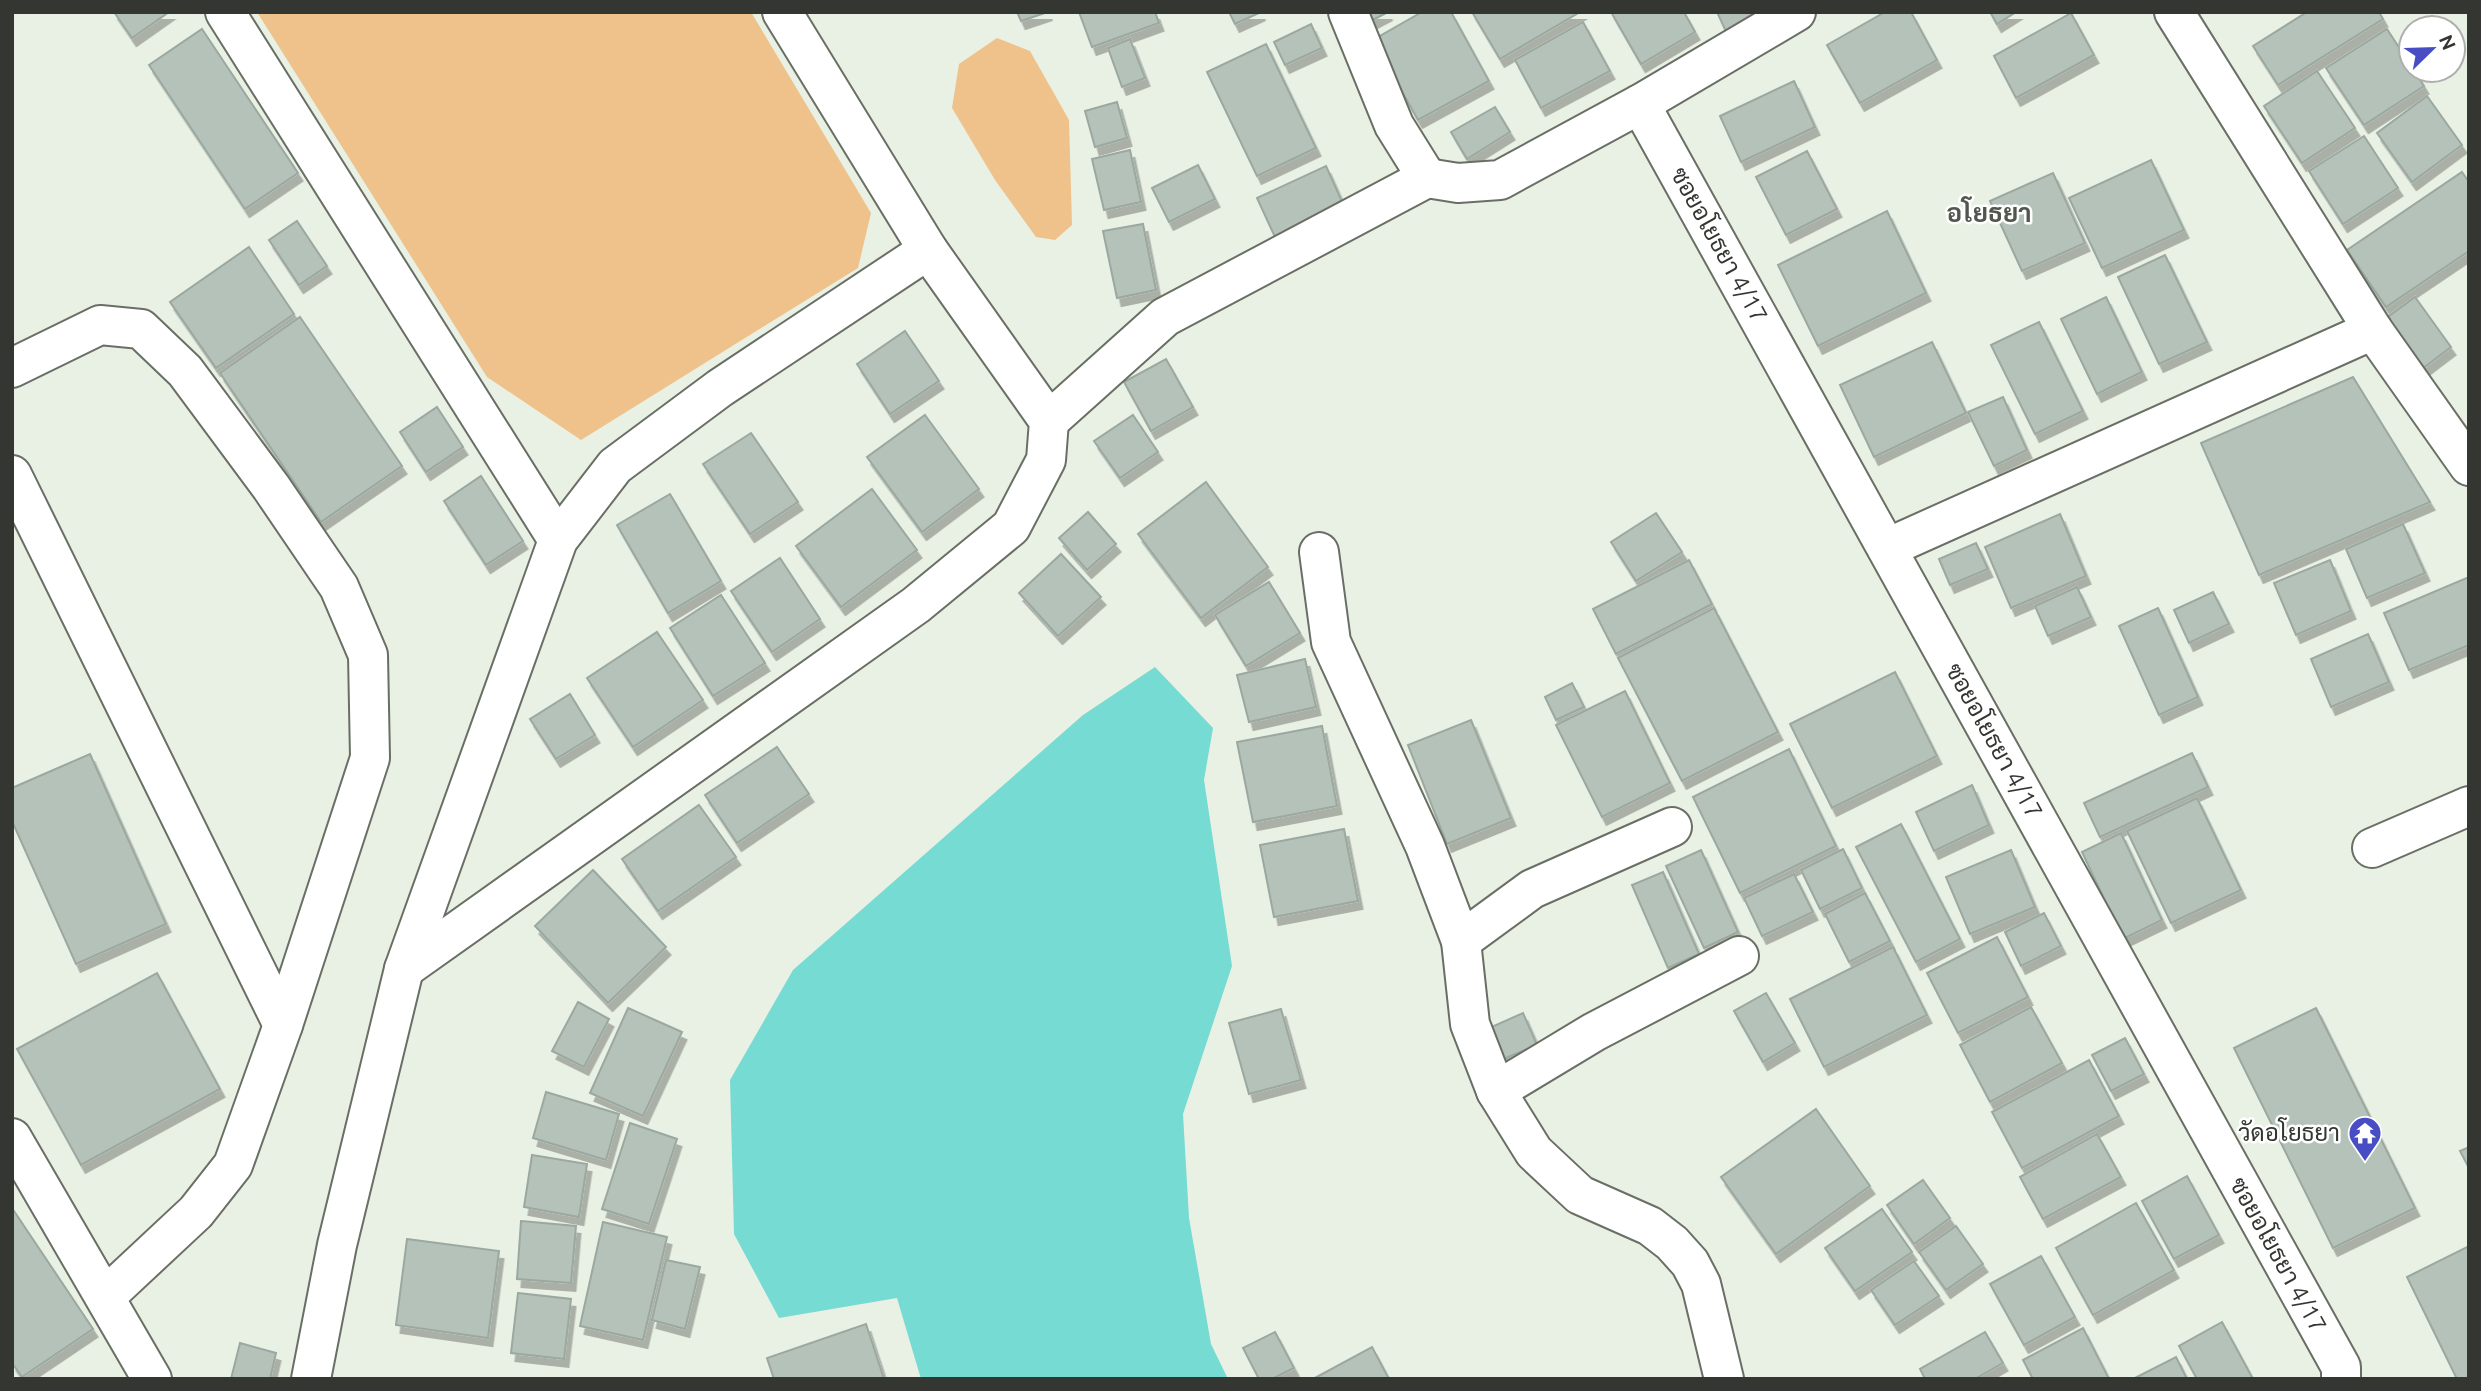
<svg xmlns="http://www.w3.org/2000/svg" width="2481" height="1391" viewBox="0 0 2481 1391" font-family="Ubuntu,Sarabun,sans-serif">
<defs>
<filter id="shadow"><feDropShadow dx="4.5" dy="8" stdDeviation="0" flood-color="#0004"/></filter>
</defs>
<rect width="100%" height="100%" fill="#e9f0e4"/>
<g fill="#eec28a">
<polygon points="257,12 751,12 871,213 858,268 581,440 487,377"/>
<polygon points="997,38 1030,51 1069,120 1072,225 1055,240 1036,237 995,180 952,108 959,64"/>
</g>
<polygon fill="#76dbd3" points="1155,667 1213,728 1204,780 1232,966 1183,1114 1189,1218 1211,1344 1228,1379 921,1379 897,1298 779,1318 734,1234 730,1080 793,970 1083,715"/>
<g fill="#b5c2ba" stroke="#9ba8a0" stroke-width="2" filter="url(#shadow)">
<polygon points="114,12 169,12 132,38"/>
<polygon points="1017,12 1048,12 1021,21"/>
<polygon points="1079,12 1155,12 1159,23 1092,47"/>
<polygon points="1229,12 1261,12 1235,24"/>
<polygon points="1363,12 1388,12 1367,23"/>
<polygon points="1422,12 1451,12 1489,81 1418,120 1373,40"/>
<polygon points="1472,12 1580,12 1500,59"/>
<polygon points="1611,12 1684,12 1695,32 1641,64"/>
<polygon points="1717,12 1775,12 1728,36"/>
<polygon points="1885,12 1911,12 1937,60 1860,103 1827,45"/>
<polygon points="1990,12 2016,12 1997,24"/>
<polygon points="2307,12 2379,12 2383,19 2278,85 2253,46"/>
<polygon points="2071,13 2094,55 2016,98 1994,56"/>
<polygon points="1583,22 1610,71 1541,108 1515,60"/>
<polygon points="1311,24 1322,48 1285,65 1274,42"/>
<polygon points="202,29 298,173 245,209 149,65"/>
<polygon points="2387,29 2411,66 2411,70 2414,70 2424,86 2364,125 2326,68"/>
<polygon points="1130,39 1145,78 1122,87 1108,48"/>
<polygon points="1266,44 1316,148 1257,176 1207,72"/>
<polygon points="2317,71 2355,128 2302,163 2264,106"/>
<polygon points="1794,81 1815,127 1741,162 1720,116"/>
<polygon points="2427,96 2462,145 2412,182 2377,133"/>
<polygon points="1117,102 1127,138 1095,147 1085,111"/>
<polygon points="1495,107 1510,132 1467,159 1451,132"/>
<polygon points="2364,136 2398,188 2343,224 2309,171"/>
<polygon points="1130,150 1141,202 1104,210 1092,159"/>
<polygon points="1807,151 1837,209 1786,235 1756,177"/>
<polygon points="2151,160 2184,230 2102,268 2069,198"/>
<polygon points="1198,165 1215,199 1169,222 1152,188"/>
<polygon points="1326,166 1344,206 1275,237 1257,198"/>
<polygon points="2462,172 2469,182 2469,251 2386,307 2347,250"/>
<polygon points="2053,173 2085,243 2022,271 1990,201"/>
<polygon points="1887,211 1926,293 1818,346 1778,265"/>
<polygon points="297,221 327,266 299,285 269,240"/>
<polygon points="1143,224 1156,290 1117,298 1103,231"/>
<polygon points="249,247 294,314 216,368 170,302"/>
<polygon points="2165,255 2207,342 2159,364 2118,277"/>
<polygon points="2106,297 2142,372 2097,394 2061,319"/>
<polygon points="2415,297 2451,347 2422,369 2385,319"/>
<polygon points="300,317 402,466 321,522 220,373"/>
<polygon points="2039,322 2083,411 2035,434 1991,345"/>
<polygon points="905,331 939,381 890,414 857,364"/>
<polygon points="1932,342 1966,413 1874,457 1840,385"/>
<polygon points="1166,359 1193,407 1151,431 1124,382"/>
<polygon points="2353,377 2430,502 2259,575 2201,443"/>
<polygon points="2003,397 2027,450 1994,466 1968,412"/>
<polygon points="437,407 463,447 426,472 400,432"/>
<polygon points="925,415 979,489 922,532 867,457"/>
<polygon points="1133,415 1158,452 1120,478 1094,441"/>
<polygon points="751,433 798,502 750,534 703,464"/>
<polygon points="481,476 523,541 486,565 444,501"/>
<polygon points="1206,482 1268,567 1201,618 1138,534"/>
<polygon points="872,489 917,550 841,607 796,546"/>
<polygon points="670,494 721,581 668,613 617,525"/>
<polygon points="1088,512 1116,544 1087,570 1059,538"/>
<polygon points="1656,513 1682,552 1636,581 1611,542"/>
<polygon points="2060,514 2086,576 2011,608 1985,547"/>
<polygon points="2403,524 2425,573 2367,598 2346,549"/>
<polygon points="1976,543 1988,569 1950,585 1939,559"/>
<polygon points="1061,554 1101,597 1058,636 1019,593"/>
<polygon points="780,558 820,619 772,652 731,591"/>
<polygon points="1689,560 1712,604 1616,654 1593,609"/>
<polygon points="2330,560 2351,611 2296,635 2274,583"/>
<polygon points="2469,577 2469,645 2409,670 2384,613"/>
<polygon points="1269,582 1300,633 1246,666 1215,615"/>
<polygon points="2077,587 2091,617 2048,636 2035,606"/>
<polygon points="2213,592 2229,624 2189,643 2174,610"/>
<polygon points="721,595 765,663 713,696 670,628"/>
<polygon points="1714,608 1778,732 1682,781 1618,658"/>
<polygon points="2158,608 2198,697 2159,715 2119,626"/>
<polygon points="657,632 703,700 633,747 587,678"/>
<polygon points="2368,634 2389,682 2331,707 2311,659"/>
<polygon points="1305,659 1316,707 1249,722 1237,675"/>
<polygon points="1895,672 1937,756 1832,808 1790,724"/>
<polygon points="1572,683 1584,707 1556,720 1545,697"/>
<polygon points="1625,691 1670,783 1602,817 1556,725"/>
<polygon points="570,694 595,735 556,759 530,719"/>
<polygon points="1471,720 1511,818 1447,844 1408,745"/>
<polygon points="1322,726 1337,806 1253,822 1237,742"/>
<polygon points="777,747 809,794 737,843 705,795"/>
<polygon points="1789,749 1836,846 1740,893 1693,797"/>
<polygon points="2192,753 2208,787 2100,837 2084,803"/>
<polygon points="90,754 166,924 76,964 12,821 12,788"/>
<polygon points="1972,785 1989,825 1934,851 1916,812"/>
<polygon points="2197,798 2241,890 2171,923 2127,831"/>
<polygon points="699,805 736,857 658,911 622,859"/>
<polygon points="1901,824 1960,939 1916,962 1856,847"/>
<polygon points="1344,829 1358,901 1274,917 1260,845"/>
<polygon points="2121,833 2162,920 2123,939 2082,852"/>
<polygon points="1843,849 1862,888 1820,909 1801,870"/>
<polygon points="1701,850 1738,932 1704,948 1666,866"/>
<polygon points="2011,850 2035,907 1970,934 1946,877"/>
<polygon points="593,870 666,947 608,1003 535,926"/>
<polygon points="1663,872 1699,954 1668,968 1632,885"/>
<polygon points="1794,874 1813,912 1762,936 1744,898"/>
<polygon points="1865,893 1890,941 1849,962 1825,914"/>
<polygon points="2044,913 2061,946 2021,966 2005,932"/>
<polygon points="1997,937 2028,997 1958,1033 1927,973"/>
<polygon points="1893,947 1927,1015 1824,1067 1790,999"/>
<polygon points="157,973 220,1089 81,1165 17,1049"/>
<polygon points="1766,993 1795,1043 1763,1062 1734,1011"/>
<polygon points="578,1002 609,1019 584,1067 552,1051"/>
<polygon points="2031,1007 2062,1063 1990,1102 1960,1045"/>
<polygon points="628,1008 682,1032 643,1116 590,1093"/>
<polygon points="2316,1008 2415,1208 2333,1248 2234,1048"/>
<polygon points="1281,1009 1301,1080 1249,1094 1229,1023"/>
<polygon points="1523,1013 1537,1045 1501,1060 1487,1029"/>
<polygon points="2125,1038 2144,1074 2111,1091 2092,1055"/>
<polygon points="2089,1060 2119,1116 2022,1168 1992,1112"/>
<polygon points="546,1092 619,1114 606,1160 533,1138"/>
<polygon points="1816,1109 1870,1186 1776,1254 1721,1177"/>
<polygon points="630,1123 677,1139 649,1224 602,1209"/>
<polygon points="2097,1134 2121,1177 2043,1219 2020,1177"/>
<polygon points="2469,1147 2469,1168 2460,1151"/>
<polygon points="532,1155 587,1164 579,1217 524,1207"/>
<polygon points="2187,1176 2219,1235 2174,1259 2142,1201"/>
<polygon points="1923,1180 1950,1218 1914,1244 1887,1205"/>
<polygon points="2136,1203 2174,1270 2093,1315 2056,1248"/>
<polygon points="12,1208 93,1329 22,1377 12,1363"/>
<polygon points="1882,1209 1912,1252 1855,1291 1825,1248"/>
<polygon points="521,1221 576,1226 571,1283 517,1279"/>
<polygon points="603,1222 667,1237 643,1340 580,1326"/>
<polygon points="1956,1226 1983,1264 1946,1290 1919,1252"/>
<polygon points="407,1239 499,1251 488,1338 396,1325"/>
<polygon points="2469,1246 2469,1379 2457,1379 2407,1277"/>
<polygon points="2041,1256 2075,1317 2024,1345 1990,1284"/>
<polygon points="666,1260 700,1267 685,1329 652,1320"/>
<polygon points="1914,1261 1939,1296 1895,1325 1871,1290"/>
<polygon points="518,1293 571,1299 564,1359 511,1353"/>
<polygon points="2222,1322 2253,1379 2197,1379 2179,1346"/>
<polygon points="866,1324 884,1379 774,1379 767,1358"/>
<polygon points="2083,1328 2109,1379 2033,1379 2023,1360"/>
<polygon points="1275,1332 1294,1368 1272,1379 1259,1379 1243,1348"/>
<polygon points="1985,1332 2003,1363 1975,1379 1925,1379 1920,1369"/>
<polygon points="240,1343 276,1353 270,1379 231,1379"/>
<polygon points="1372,1347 1389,1379 1313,1379"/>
<polygon points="2176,1357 2187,1379 2133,1379"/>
</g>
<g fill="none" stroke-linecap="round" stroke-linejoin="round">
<defs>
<g id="minor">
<polyline points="225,12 558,540"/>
<polyline points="1348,12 1394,125 1427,178"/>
<polyline points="2174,12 2373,330 2469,466"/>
<polyline points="1640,104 2341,1367 2341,1379"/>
<polyline points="12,368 100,325 141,329 185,371 271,487 339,587 368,655 370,758 283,1025 233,1165 196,1212 105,1297"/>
<polyline points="1049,421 1165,317 1427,178 1458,183 1500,180 1640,104 1796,12"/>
<polyline points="12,475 283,1025"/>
<polyline points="1887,548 2373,330"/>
<polyline points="1319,552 1331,642 1425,846 1461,941"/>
<polyline points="1672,827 1532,889 1461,941 1470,1024 1496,1091 1534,1152 1580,1195 1650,1226 1672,1243 1690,1263 1701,1284 1724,1379"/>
<polyline points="2372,848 2469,806"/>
<polyline points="404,969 916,605 1011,527 1046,460 1049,421 928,250 782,12"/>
<polyline points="1496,1091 1594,1032 1739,956"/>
<polyline points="12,1138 152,1379"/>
<polyline points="311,1379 337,1245 404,969 558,540 615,466 720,388 928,250"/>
</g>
</defs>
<use href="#minor" stroke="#696f64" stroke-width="42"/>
<use href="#minor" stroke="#fff" stroke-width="38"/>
</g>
<defs>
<symbol id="temple-pin" viewBox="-11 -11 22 30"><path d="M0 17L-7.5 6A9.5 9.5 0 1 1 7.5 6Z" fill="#484dc3" stroke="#fff"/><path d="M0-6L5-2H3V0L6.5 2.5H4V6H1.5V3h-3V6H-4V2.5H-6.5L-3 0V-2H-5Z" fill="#fff"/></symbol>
</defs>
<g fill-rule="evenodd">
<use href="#temple-pin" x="2346" y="1114" width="38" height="52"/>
</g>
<g text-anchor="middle" stroke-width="5" stroke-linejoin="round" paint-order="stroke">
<g font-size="24" fill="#333631" stroke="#fff">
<text transform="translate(1719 245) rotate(61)" y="8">ซอยอโยธยา 4/17</text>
<text transform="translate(1994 741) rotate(61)" y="8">ซอยอโยธยา 4/17</text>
<text transform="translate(2278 1255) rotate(61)" y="8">ซอยอโยธยา 4/17</text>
</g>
<g font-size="24" fill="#333631" stroke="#fff" text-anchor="end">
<text x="2340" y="1141">วัดอโยธยา</text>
</g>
<g font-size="26" font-weight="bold" fill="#51574c" stroke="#fff">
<text x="1989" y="222">อโยธยา</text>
</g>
</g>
<rect width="2481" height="1391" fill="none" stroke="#333631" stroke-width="28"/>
<g transform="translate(2432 49) rotate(67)"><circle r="33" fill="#ffffff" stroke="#adafad" stroke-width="2"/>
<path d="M0-5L12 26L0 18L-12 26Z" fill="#484dc3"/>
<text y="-10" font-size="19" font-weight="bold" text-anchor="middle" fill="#333631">N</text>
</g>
</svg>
